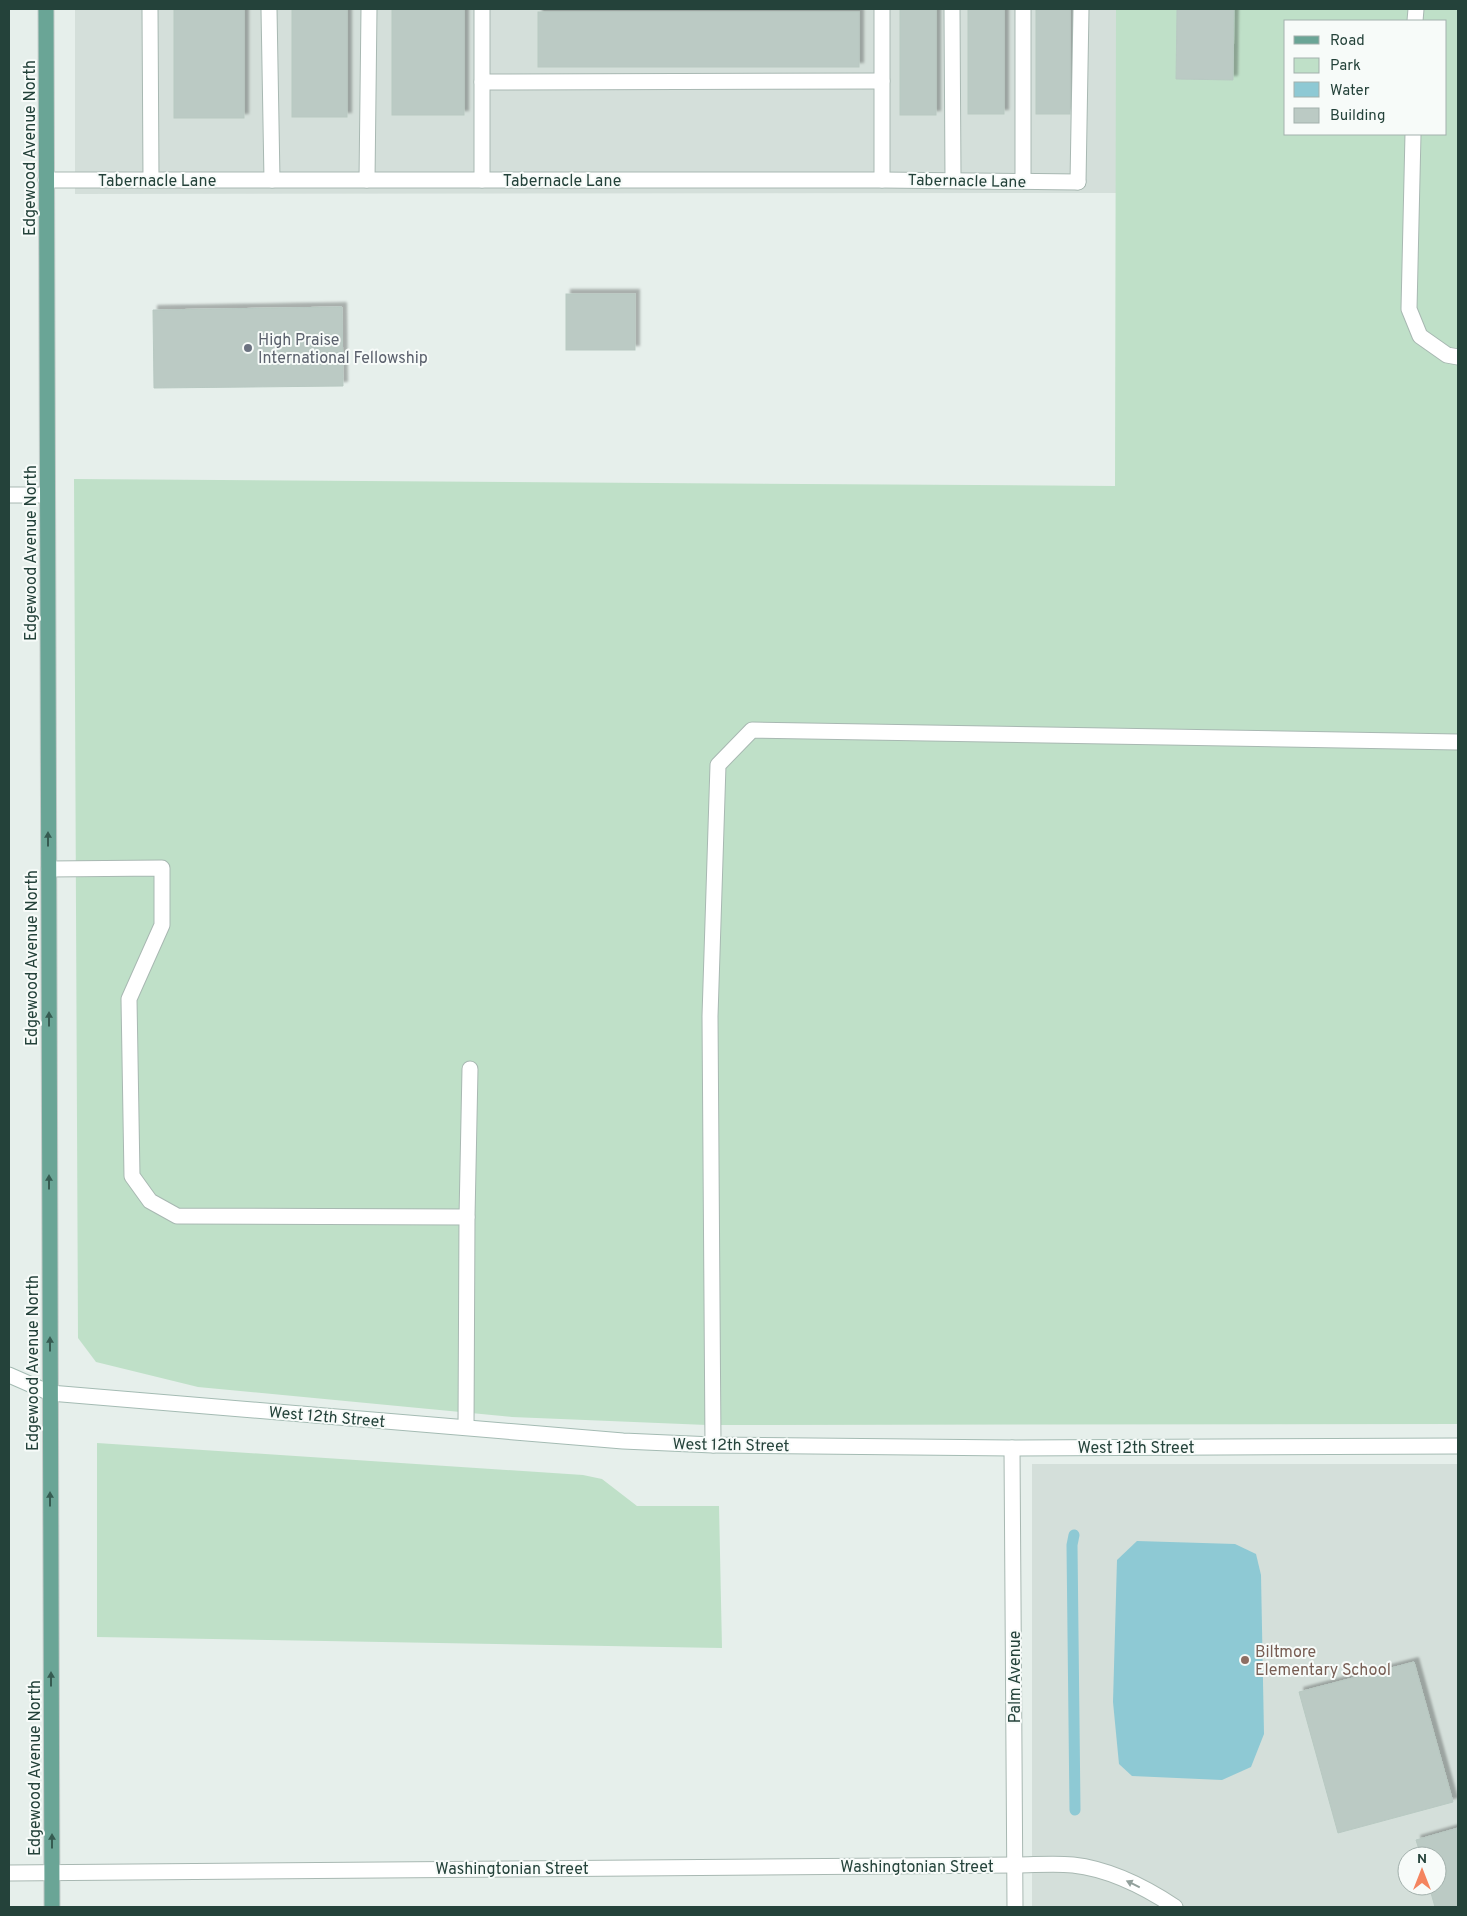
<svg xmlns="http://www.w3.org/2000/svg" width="1467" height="1916" viewBox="0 0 1467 1916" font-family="Overpass,sans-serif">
<defs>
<filter id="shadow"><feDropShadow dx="4.5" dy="-4.5" stdDeviation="1" flood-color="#0004"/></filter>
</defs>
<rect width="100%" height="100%" fill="#e6efeb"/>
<g fill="#d4dfda" fill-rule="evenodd">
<polygon points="75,9 1116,9 1116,193 75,194"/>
<path d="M1032,1464H1458V1907H1032ZM1407,1856H1437V1886H1407Z"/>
</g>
<g fill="#bfe0c8" fill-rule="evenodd">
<path d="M1116,9H1458V1424L707,1425L512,1417L198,1387L96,1362L78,1338L74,479L1115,486ZM1286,21H1446V134H1286Z"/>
<polygon points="97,1443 583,1475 602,1479 637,1506 719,1506 722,1648 97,1637"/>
</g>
<polygon fill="#8ec9d4" points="1137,1541 1235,1544 1256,1554 1261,1575 1264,1734 1251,1767 1222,1780 1132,1776 1119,1764 1113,1702 1117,1560"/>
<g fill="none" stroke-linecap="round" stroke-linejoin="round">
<polyline stroke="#8ec9d4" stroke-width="11" points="1074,1535 1072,1545 1075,1810"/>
</g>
<g fill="#bbcac4" stroke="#b8c9c2" filter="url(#shadow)">
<rect x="174" y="9" width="70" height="109"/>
<rect x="292" y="9" width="55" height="108"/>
<rect x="392" y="9" width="72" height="106"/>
<rect x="900" y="9" width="36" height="106"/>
<rect x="968" y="9" width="36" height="105"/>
<rect x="1036" y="9" width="34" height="105"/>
<polygon points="1177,9 1234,9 1233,80 1176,79"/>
<rect x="538" y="12" width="321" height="55"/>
<rect x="566" y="294" width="69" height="56"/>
<polygon points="342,307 343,386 154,388 153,310"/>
<polygon points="1414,1662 1453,1802 1338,1833 1299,1692"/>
<polygon points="1458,1828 1458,1907 1435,1907 1429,1886 1437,1886 1437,1856 1421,1856 1416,1840"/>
</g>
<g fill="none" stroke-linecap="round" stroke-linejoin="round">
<defs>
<g id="lane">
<polyline points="150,9 151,180"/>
<polyline points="269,9 272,180"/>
<polyline points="482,9 482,180"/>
<polyline points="952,9 953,180"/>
<polyline points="1023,9 1023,181"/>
<polyline points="1415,21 1416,9"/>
<polyline points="482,82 882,81"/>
<polyline points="1413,134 1409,309 1420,336 1447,355 1458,357"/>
<polyline points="367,180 369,9"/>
<polyline points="882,180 882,9"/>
<polyline points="1078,182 1081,9"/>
<polyline points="49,869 162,868 162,925 129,999 132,1176 150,1201 177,1216 467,1217 466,1427"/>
<polyline points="467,1217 470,1069"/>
<polyline points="713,1445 710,1016 718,765 752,730 1458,742"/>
<path d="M1015,1865C1034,1865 1054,1863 1073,1865C1109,1869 1145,1887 1175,1907"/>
</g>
<g id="street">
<polyline points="46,180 882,180 1078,182"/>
<polyline points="9,495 47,495"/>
<polyline points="1012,1448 1015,1907"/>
<polyline points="9,1873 1015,1865"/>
</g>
<polyline id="secondary" points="9,1375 50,1393 623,1441 713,1445 1012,1448 1458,1446"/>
<polyline id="primary" points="46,9 52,1907"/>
</defs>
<use href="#lane" stroke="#a8b8b2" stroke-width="17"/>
<use href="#street" stroke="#a8b8b2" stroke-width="17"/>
<use href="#secondary" stroke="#a4bbb3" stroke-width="17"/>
<use href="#primary" stroke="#c2cac8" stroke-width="17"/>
<use href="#lane" stroke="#fff" stroke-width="15"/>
<use href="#street" stroke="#fff" stroke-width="15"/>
<use href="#secondary" stroke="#fff" stroke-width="15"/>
<use href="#primary" stroke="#6aa596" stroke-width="15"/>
</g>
<defs><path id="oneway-solid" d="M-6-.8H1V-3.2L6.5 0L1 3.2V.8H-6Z" transform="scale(1.25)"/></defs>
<g fill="#365b51">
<use href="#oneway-solid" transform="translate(48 839) rotate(-90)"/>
<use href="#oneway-solid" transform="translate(49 1019) rotate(-90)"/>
<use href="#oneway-solid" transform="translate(49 1182) rotate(-90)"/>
<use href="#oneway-solid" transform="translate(50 1344) rotate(-90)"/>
<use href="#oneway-solid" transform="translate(50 1499) rotate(-90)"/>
<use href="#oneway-solid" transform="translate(51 1679) rotate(-90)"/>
<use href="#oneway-solid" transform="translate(52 1841) rotate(-90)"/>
</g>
<use fill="#92a09c" href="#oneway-solid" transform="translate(1133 1884) rotate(-154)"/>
<circle fill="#6b7280" stroke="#f7fbf9" stroke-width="2" cx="248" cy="348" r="5"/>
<circle fill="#8d6e63" stroke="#f7fbf9" stroke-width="2" cx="1245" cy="1660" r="5"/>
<g text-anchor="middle" stroke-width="4" stroke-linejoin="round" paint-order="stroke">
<g font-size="16" fill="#24423a" stroke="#f7fbf9">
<text transform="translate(29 148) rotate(-90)" y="6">Edgewood Avenue North</text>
<text x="157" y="186">Tabernacle Lane</text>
<text x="562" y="186">Tabernacle Lane</text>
<text transform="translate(967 180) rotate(1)" y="6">Tabernacle Lane</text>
<text transform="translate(30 553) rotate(-90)" y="6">Edgewood Avenue North</text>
<text transform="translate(31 958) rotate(-90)" y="6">Edgewood Avenue North</text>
<text transform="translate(32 1363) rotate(-90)" y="6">Edgewood Avenue North</text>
<text transform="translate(327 1416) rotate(5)" y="6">West 12th Street</text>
<text transform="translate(731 1444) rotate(1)" y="6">West 12th Street</text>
<text x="1136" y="1453">West 12th Street</text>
<text transform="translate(1014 1677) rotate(-90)" y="6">Palm Avenue</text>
<text transform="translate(34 1768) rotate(-90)" y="6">Edgewood Avenue North</text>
<text x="917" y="1872">Washingtonian Street</text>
<text x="512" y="1874">Washingtonian Street</text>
</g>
<g font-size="16" fill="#5b616d" stroke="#f7fbf9" text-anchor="start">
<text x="258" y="345">High Praise<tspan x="258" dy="18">International Fellowship</tspan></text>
</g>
<g font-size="16" fill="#785e54" stroke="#f7fbf9" text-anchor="start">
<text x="1255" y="1657">Biltmore<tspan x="1255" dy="18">Elementary School</tspan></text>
</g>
</g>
<rect width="1467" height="1916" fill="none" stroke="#24423a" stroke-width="20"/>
<rect x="1284" y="20" width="162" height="115" fill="#f7fbf9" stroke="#a3b1ad"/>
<rect x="1294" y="36" width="25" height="8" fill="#6aa596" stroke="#a3b1ad"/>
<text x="1330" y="45" font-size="15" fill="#24423a">Road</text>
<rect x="1294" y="58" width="25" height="15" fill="#bfe0c8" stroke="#a3b1ad"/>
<text x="1330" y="70" font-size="15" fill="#24423a">Park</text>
<rect x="1294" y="82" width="25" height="15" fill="#8ec9d4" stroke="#a3b1ad"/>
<text x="1330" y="95" font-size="15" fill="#24423a">Water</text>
<rect x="1294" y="108" width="25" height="15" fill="#bbcac4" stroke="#a3b1ad"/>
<text x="1330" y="120" font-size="15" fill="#24423a">Building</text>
<g transform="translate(1422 1871)"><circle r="24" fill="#f7fbf9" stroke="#a3b1ad"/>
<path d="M0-4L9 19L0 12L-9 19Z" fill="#f4845f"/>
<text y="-8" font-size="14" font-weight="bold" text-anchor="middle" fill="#24423a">N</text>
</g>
</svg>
